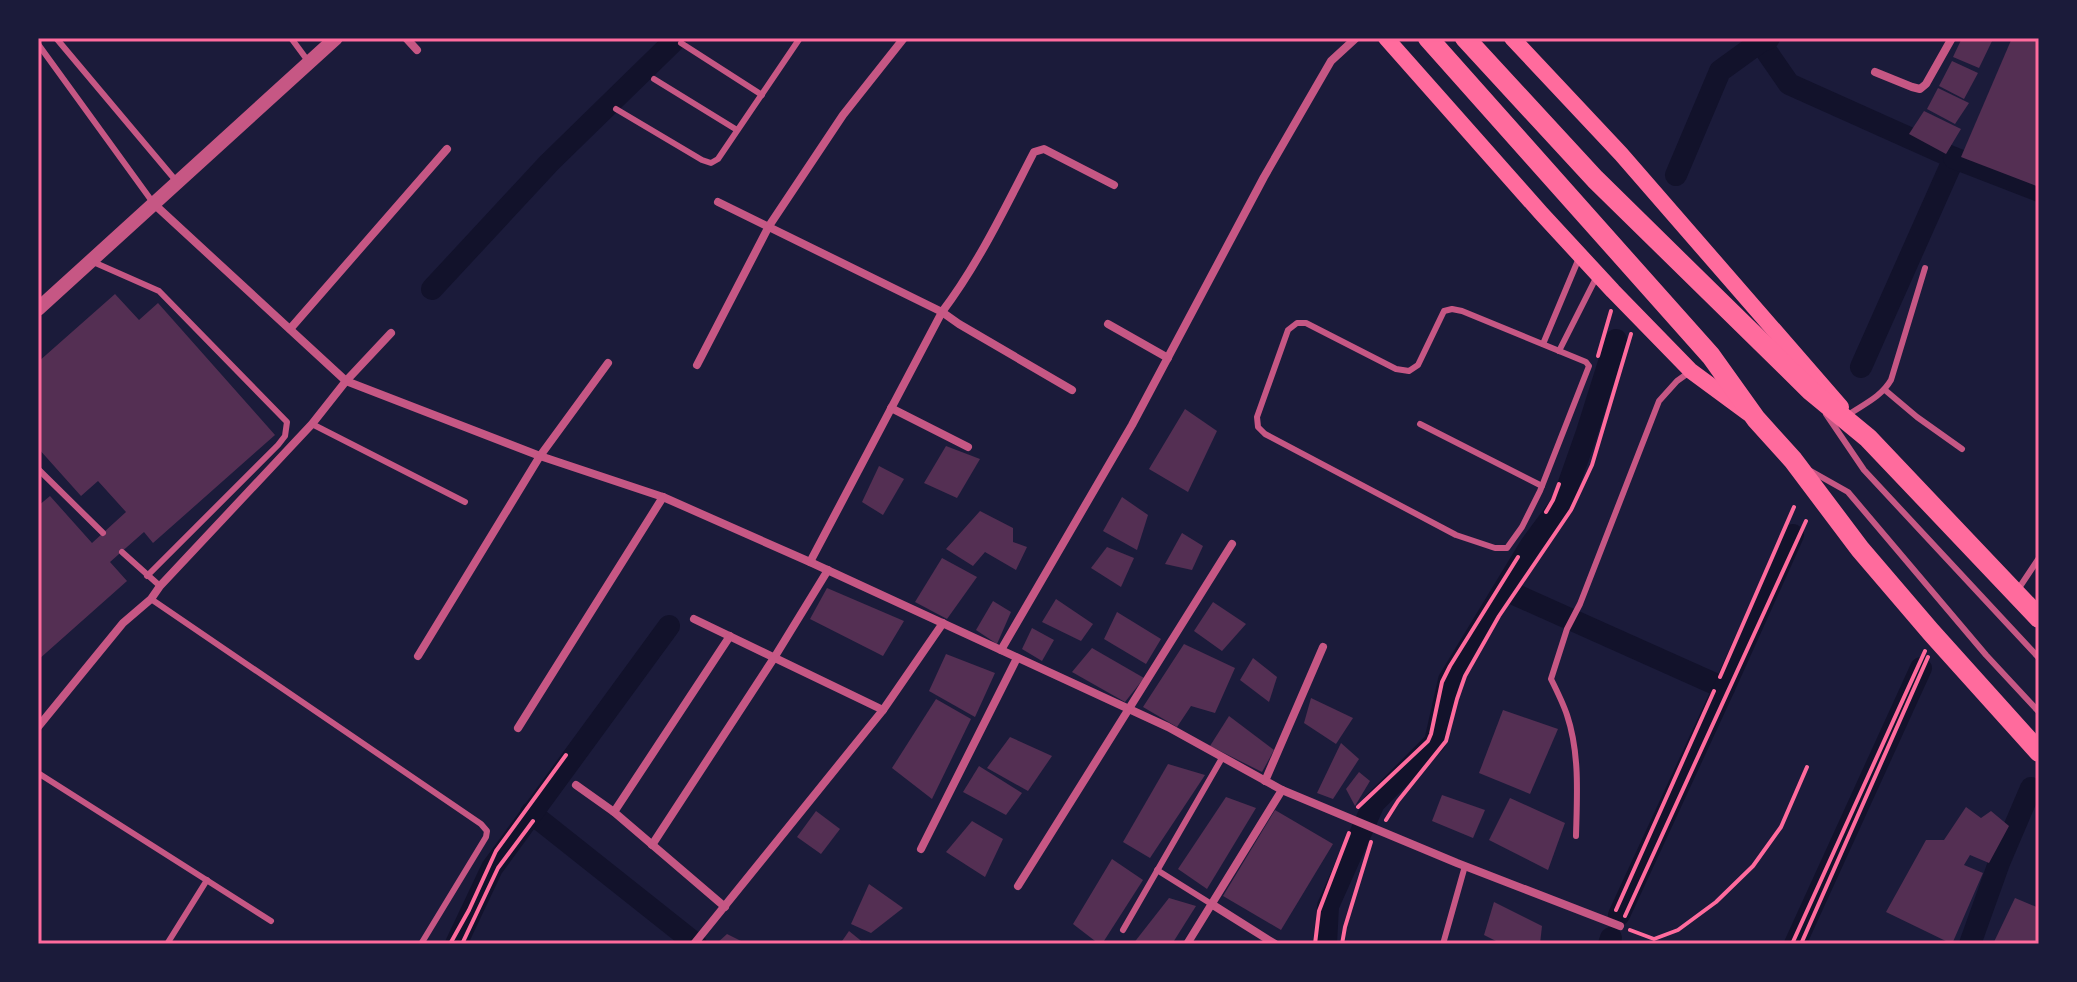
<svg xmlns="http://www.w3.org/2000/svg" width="2077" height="982" viewBox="0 0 2077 982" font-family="'Golos Text',sans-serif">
<rect width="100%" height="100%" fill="#1b1b3a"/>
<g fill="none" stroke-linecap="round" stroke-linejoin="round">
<g stroke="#12122b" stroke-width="22">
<polyline points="1760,42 1789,84 1954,158 1861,367"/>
<polyline points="1954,158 2039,191"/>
<polyline points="1676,175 1720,71 1760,42 1769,38"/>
<polyline points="432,289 549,163 677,38"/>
<polyline points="1505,590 1724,688"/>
<polyline points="531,813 696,944"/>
<polyline points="1619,915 1724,688 1793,535"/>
<polyline points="456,944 492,868 669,626"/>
<polyline points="1326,944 1328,906 1374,803 1435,742 1449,680 1531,545 1562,503 1586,435 1616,340"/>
<polyline points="1609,944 1611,938"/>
<polyline points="1795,944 1921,668"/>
<polyline points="1970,944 1999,863 2031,788"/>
</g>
</g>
<g fill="#542f53">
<polygon points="1962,38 1993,39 1979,68 1953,57"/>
<polygon points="2012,38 2039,38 2039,187 1961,157"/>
<polygon points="1952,61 1978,73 1964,99 1939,86"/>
<polygon points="1938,88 1969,103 1955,124 1927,109"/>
<polygon points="1924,111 1961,129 1946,154 1909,134"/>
<polygon points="115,294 139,320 158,303 275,435 153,543 144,532 110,562 127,581 38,660 38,506 50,496 92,543 126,512 98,481 81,496 38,448 38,362"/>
<polygon points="1185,409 1217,431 1188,492 1149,469"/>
<polygon points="946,446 980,459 957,498 924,483"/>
<polygon points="879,466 904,479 883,515 862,502"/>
<polygon points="1122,497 1148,515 1137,550 1103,531"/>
<polygon points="980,511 1013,528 1013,542 1027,547 1016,570 985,552 973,566 946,549"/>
<polygon points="1182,533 1203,546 1192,570 1165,564"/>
<polygon points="1107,547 1134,558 1121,587 1091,568"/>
<polygon points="942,558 977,577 947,619 915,602"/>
<polygon points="827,588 904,621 883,656 810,619"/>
<polygon points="1056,599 1093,624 1081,641 1042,622"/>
<polygon points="993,601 1011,612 997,644 976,630"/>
<polygon points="1213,602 1246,624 1222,651 1194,631"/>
<polygon points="1117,612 1161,639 1146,664 1104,639"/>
<polygon points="1032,628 1054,640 1042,661 1022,649"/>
<polygon points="1184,644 1235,668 1215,713 1191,706 1177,727 1143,707"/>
<polygon points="1092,648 1144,678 1125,702 1072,672"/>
<polygon points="946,654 995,673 975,717 929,691"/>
<polygon points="1253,658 1277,677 1269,702 1240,680"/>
<polygon points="1311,698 1353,718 1336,744 1304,723"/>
<polygon points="936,699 971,719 932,799 892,768"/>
<polygon points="1503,710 1558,729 1530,794 1479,773"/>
<polygon points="1229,716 1274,750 1262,772 1210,746"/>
<polygon points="1010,737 1052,756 1028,791 987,768"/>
<polygon points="1341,743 1359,759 1333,799 1317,793"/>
<polygon points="1168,764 1205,775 1150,858 1123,842"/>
<polygon points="979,766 1022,793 1006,815 963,792"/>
<polygon points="1359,772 1370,781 1355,806 1346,789"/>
<polygon points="1442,795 1485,810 1473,838 1432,821"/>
<polygon points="1226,797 1256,808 1207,889 1178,869"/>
<polygon points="1510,798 1565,823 1548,870 1489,840"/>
<polygon points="1966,807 1981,818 1991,811 2009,826 1989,863 1970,855 1964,865 1983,873 1952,944 1886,912 1926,840 1944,840"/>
<polygon points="1275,810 1333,844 1281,930 1223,896"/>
<polygon points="816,811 840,829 821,854 797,837"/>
<polygon points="972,821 1003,839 985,877 946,852"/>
<polygon points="1112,859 1143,880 1102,944 1099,944 1073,924"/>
<polygon points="869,884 903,908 871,933 851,924"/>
<polygon points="1169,898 1196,906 1172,944 1133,944"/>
<polygon points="2015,898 2039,908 2039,944 1993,944"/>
<polygon points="1494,902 1542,926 1540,944 1502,944 1484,935"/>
<polygon points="849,931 865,944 840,944"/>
<polygon points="727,934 747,944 716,944"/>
</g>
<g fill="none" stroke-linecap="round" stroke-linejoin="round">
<g stroke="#ff6b9d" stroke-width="4">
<polyline points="1598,356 1611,311"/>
<polyline points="1546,512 1553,500 1559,484"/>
<polyline points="1720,677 1794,507"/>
<polyline points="1358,807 1428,741 1431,734 1442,682 1450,666 1518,557"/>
<polyline points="1386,820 1398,801 1446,741 1457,699 1465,676 1499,616 1571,510 1592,465 1631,334"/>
<polyline points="1616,910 1714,691"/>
<polyline points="1625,916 1806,521"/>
<polyline points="1630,930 1654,939 1678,930 1716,902 1753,866 1781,827 1807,767"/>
<polyline points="450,944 469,910 496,851 566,755"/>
<polyline points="462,944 498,868 533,821"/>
<polyline points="1315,944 1319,911 1349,833"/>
<polyline points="1342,944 1345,927 1371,842"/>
<polyline points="1792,944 1925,651"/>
<polyline points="1801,944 1928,657"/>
</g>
<g stroke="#c65784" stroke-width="6">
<polyline points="56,38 177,182"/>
<polyline points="291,38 308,61"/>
<polyline points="681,43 762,95"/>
<polyline points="38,44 154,204"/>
<polyline points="654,79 737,130"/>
<polyline points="616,109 702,160 711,163 718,159 800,38"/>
<polyline points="91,261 159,291 287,422 285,436 278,445 147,576"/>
<polygon points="1452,309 1462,311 1586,362 1589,366 1540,491 1522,527 1507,548 1495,548 1456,535 1265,434 1258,427 1257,417 1288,330 1297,323 1306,323 1396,369 1409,371 1418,365 1444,311"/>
<polyline points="1543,344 1579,258"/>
<polyline points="1559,351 1596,278"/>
<polyline points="1885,390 1917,417 1962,449"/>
<polyline points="1826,414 1864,470 2039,658"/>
<path d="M1848,415C1864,404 1881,397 1891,380L1925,268"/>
<polyline points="312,424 465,502"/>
<polyline points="1420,424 1542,486"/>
<polyline points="38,469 103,533"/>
<polyline points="1809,470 1848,492 1986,655 2039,712"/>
<polyline points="122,552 160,586"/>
<polyline points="2017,591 2039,558"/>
<polyline points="151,599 481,824 487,831 486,837 421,944"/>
<polyline points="38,773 271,921"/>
<path d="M1576,836C1577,796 1580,754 1567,715C1563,703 1557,691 1551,679L1567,629L1580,604L1659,401L1677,381L1691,371"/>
<polyline points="1157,870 1213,905"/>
<polyline points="1123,930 1222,758"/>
<polyline points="167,944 207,880"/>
<polyline points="1443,944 1465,866"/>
</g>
<g stroke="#c65784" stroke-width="8">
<polyline points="406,38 417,50"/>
<polyline points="1875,72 1912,87 1920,89 1926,84 1952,38"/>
<polyline points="718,202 942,312 959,324 1072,390"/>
<polyline points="154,204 346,381 540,456 663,497 810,562 1168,727 1282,790 1457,863 1620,926"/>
<polyline points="1108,324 1168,358"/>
<polyline points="290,329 447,149"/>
<polyline points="697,365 769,226 843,115 904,38"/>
<polyline points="891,408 968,447"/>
<path d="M810,562L942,312C979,263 1006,206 1034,152L1044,149L1114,185"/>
<polyline points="694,619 883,710"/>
<polyline points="1001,650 1132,425 1264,177 1331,61 1356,38"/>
<polyline points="418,656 540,456 608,363"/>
<polyline points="38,727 123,623 151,599 160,586 312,424 346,381 391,333"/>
<polyline points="518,728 663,497"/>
<polyline points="1265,781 1323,647"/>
<polyline points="576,785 614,812 725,907"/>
<polyline points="614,812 730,636"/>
<polyline points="652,845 774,658 828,570"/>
<polyline points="921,849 1017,658"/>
<polyline points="1018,886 1232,544"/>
<polyline points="1213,905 1275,944"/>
<polyline points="694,944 883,710 943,623"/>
<polyline points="1187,944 1282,790"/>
</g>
<polyline stroke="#c65784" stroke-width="14" points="38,309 336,38"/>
<g stroke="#ff6b9d" stroke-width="16">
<polyline points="1386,38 1541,213 1613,291 1691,371 1748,413"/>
<polyline points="1512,38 1621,154 1841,407"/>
</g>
<g stroke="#ff6b9d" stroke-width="20">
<polyline points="1428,38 1711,356 1756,419 1793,460 1860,549 1931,632 2039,752"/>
<polyline points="1465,38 1595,179 1811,391 1868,438 2039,618"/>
</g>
</g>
<rect width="2077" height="982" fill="none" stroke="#1b1b3a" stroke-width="80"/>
<rect x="40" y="40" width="1997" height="902" fill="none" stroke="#ff6b9d" stroke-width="3"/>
</svg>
